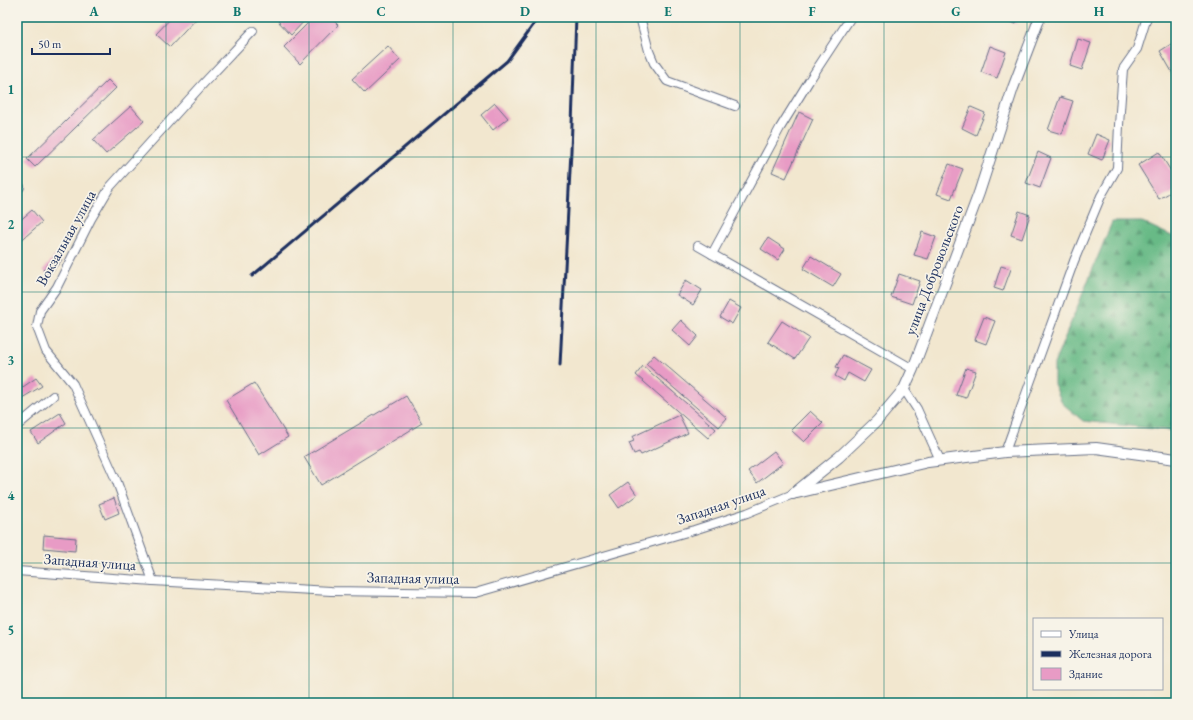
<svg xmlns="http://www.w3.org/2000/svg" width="1193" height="720" viewBox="0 0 1193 720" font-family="'EB Garamond',serif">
<defs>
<pattern id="forest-firs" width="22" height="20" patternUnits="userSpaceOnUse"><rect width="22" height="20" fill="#67ba86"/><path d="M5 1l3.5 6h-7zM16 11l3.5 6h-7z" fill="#549871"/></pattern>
</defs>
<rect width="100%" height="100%" fill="#f7f3e8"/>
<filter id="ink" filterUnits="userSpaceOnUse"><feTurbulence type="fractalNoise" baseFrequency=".025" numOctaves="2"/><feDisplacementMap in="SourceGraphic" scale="8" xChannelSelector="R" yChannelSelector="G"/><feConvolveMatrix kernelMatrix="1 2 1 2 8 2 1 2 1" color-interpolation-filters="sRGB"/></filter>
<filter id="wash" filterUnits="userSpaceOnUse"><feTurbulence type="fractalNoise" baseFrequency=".012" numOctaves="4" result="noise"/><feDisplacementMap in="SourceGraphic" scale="16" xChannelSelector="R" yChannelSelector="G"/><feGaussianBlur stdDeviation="0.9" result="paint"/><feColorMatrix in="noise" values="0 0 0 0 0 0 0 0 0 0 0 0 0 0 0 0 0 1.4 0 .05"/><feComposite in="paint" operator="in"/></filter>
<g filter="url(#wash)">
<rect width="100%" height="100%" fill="#f2e7cf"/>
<polygon fill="url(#forest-firs)" stroke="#417472" points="1112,222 1142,222 1174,237 1176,236 1176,431 1083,421 1062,403 1054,384 1054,364"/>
<g id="blocks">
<g fill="#e89bc5">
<polygon points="172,17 198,17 170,47 156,34"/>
<polygon points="282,17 308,17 291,35 278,21"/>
<polygon points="314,17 330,17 338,25 300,64 284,47"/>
<polygon points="999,17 1018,17 1016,24"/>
<polygon points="1078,39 1091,43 1082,70 1070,66"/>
<polygon points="1176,41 1176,79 1160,51"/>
<polygon points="388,46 400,60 365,93 352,79"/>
<polygon points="990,46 1006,52 997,78 981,72"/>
<polygon points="108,80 116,88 35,167 27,159"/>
<polygon points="1060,97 1073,101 1062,134 1048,130"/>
<polygon points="495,103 508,118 493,130 481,115"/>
<polygon points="131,106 144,121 106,154 93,140"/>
<polygon points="971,107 985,113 976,135 962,128"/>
<polygon points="799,112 813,119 786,178 772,172"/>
<polygon points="1096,134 1110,140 1102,160 1088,154"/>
<polygon points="1038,152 1051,158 1040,188 1026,183"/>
<polygon points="1159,152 1176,179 1176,189 1159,199 1138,165"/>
<polygon points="949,164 963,169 951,199 937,194"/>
<polygon points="32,210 42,222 17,244 17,223"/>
<polygon points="1019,211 1030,215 1022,239 1011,235"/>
<polygon points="922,232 936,237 928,259 914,255"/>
<polygon points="768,238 785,249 778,260 761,249"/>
<polygon points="56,255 62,260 49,275 43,270"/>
<polygon points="811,256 841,274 833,287 803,269"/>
<polygon points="1001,266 1011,269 1003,291 994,288"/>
<polygon points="899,274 920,281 912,304 891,297"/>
<polygon points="686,280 702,290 693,305 677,295"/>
<polygon points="729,301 741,308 732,324 720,317"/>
<polygon points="984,317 995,321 986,344 975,340"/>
<polygon points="681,320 698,336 690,346 672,330"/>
<polygon points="782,321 809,338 795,359 768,342"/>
<polygon points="654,355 727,418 719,427 646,364"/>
<polygon points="843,355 871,370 864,382 848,373 844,381 835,376 839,368 836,367"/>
<polygon points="643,366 716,429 708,438 636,375"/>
<polygon points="966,368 976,371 966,398 956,395"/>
<polygon points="36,378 42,386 22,398 17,391"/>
<polygon points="254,383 288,437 259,455 226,400"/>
<polygon points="406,396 422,423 321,485 304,457"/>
<polygon points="810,411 823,423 804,442 791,430"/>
<polygon points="60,413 66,423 38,443 31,432"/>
<polygon points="679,415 688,433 641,455 639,452 634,454 629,443 634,441 632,437"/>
<polygon points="774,451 783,463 757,483 748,471"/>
<polygon points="628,482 637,495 619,508 610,495"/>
<polygon points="114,498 119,513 105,519 99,504"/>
<polygon points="44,535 76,538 75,551 43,548"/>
</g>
</g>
</g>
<g filter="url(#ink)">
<use href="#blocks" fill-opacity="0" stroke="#666f86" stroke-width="1"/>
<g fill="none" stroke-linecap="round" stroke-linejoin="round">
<defs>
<g id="minor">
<polyline points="640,17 649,51 654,63 667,81 735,106"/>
<polyline points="17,190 20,187"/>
<polyline points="698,246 913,369"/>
<polyline points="712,254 780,128 809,81 851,17"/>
<polyline points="904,389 917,409 940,460"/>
<polyline points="17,426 53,396"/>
<polyline points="1005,452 1074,261 1101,196 1117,168 1119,125 1123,69 1137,49 1147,17"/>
<polyline points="17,571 153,581 331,591 475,593 694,530 747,513 793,494"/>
<polyline points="153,581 117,482 73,384 46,351 37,327 40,311 57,287 91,219 110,187 203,84 253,31"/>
</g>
<g id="tertiary">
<polyline points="797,493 928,462 1005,452 1096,448 1176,459"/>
<polyline points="793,494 839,457 877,421 904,389 913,369 979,193 1013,88 1040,17"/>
</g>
</defs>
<use href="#minor" stroke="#666f86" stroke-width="10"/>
<use href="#tertiary" stroke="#666f86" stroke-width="12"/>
<use href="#minor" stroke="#fff" stroke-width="8"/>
<use href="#tertiary" stroke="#fff" stroke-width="10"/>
<g stroke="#1b2f5e" stroke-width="3">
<polyline points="252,276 507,61 539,17"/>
<polyline points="560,365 571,151 576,17"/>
</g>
</g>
</g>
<path fill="none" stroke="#0f766e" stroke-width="1" stroke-opacity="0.55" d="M166,17V703M309,17V703M453,17V703M596,17V703M740,17V703M884,17V703M1027,17V703M17,157H1176M17,292H1176M17,428H1176M17,563H1176"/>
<g text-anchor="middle" stroke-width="3.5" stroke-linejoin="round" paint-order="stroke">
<g font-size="15" fill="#1b2f5e" stroke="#f7f3e8">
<text transform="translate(66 238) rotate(-61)" y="5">Вокзальная улица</text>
<text transform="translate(934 270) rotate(-69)" y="5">улица Добровольского</text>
<text transform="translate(721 505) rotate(-19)" y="5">Западная улица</text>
<text transform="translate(90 562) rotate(4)" y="5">Западная улица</text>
<text transform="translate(413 578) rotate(1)" y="5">Западная улица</text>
</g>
</g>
<rect width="1193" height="720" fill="none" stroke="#f7f3e8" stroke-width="44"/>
<rect x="1033" y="618" width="130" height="72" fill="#f7f3e8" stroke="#9fa5b1"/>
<rect x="1041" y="631" width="20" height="6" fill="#ffffff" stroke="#9fa5b1"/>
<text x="1069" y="638" font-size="12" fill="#1b2f5e">Улица</text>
<rect x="1041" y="651" width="20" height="6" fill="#1b2f5e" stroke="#9fa5b1"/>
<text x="1069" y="658" font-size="12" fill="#1b2f5e">Железная дорога</text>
<rect x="1041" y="668" width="20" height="12" fill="#e89bc5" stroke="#9fa5b1"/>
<text x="1069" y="678" font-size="12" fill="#1b2f5e">Здание</text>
<path d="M32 48v6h78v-6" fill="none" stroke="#1b2f5e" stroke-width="2"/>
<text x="38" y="48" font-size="12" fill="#1b2f5e" stroke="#f7f3e8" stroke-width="3" paint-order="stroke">50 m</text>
<rect x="22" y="22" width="1149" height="676" fill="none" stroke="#0f766e" stroke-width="1.5"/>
<g font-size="13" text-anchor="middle" font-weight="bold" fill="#0f766e">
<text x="94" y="16">A</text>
<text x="237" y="16">B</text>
<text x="381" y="16">C</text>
<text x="525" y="16">D</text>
<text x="668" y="16">E</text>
<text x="812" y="16">F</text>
<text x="956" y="16">G</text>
<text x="1099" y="16">H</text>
<text x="11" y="94">1</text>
<text x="11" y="229">2</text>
<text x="11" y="365">3</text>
<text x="11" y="500">4</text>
<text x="11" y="635">5</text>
</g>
</svg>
